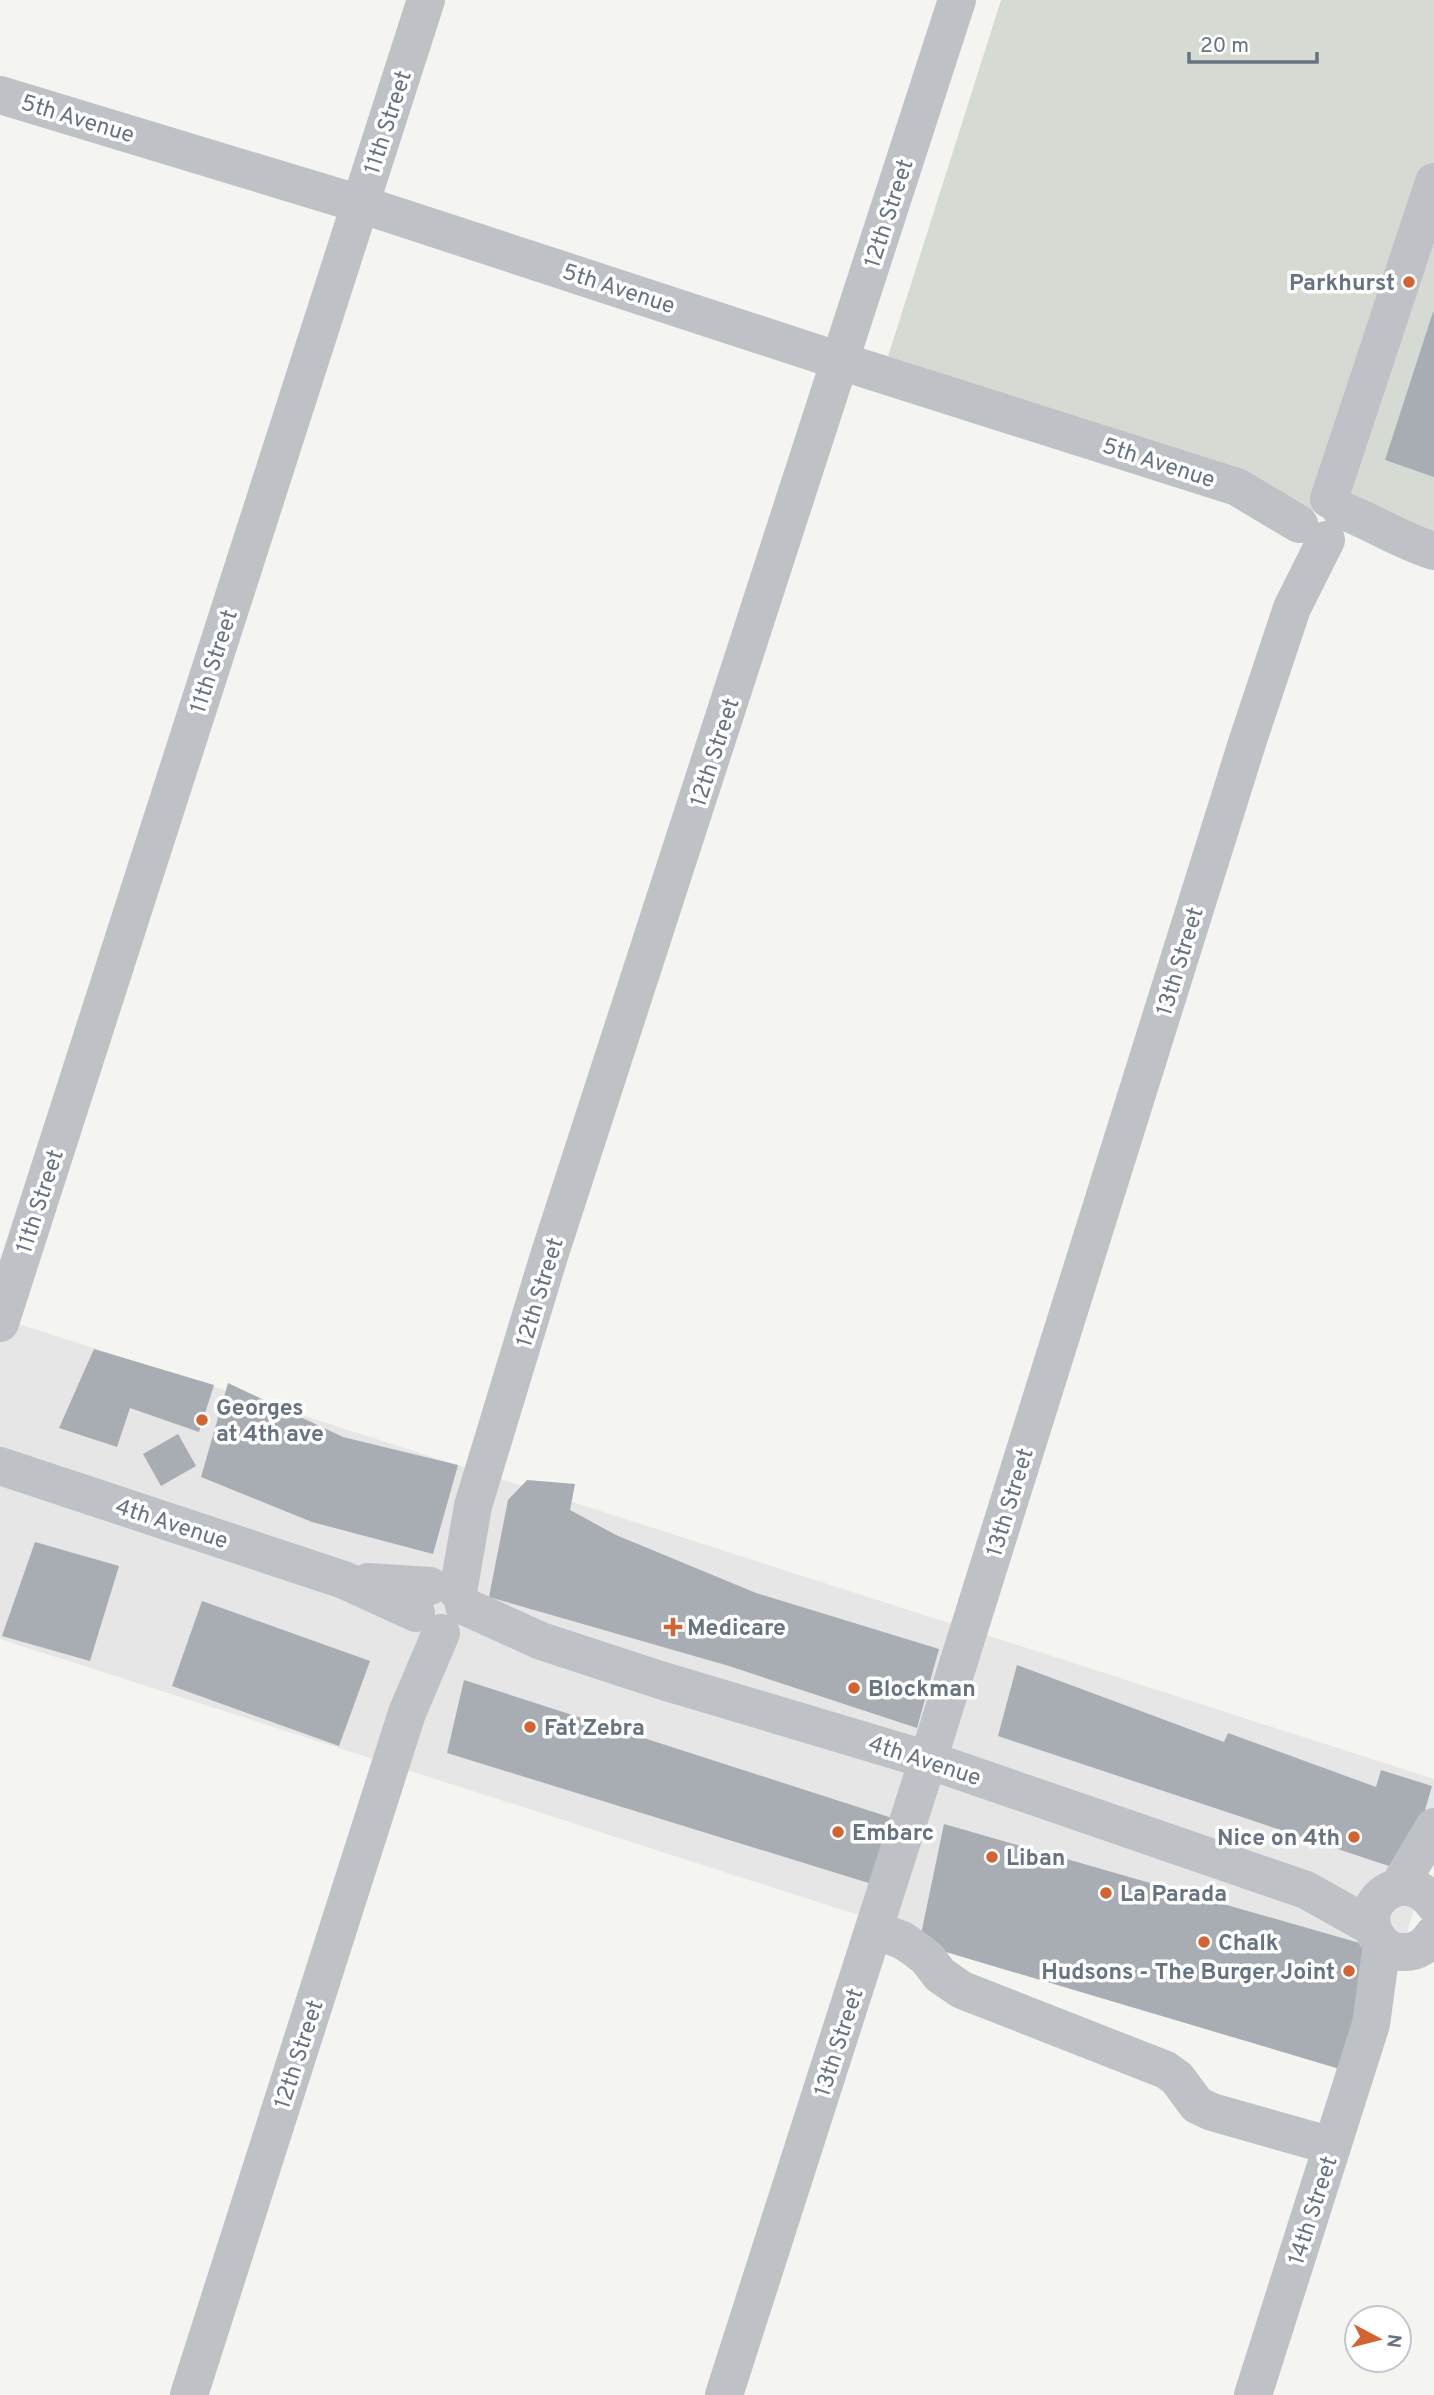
<svg xmlns="http://www.w3.org/2000/svg" width="1434" height="2395" viewBox="0 0 1434 2395" font-family="Overpass,sans-serif">
<rect width="100%" height="100%" fill="#f4f5f1"/>
<polygon fill="#e5e6e5" points="0,1318 1434,1779 1434,1845 1362,2077 0,1639"/>
<polygon fill="#d5dbd3" points="1001,0 1434,0 1434,551 884,369"/>
<g fill="#a7adb3">
<polygon points="1433,312 1434,312 1434,477 1385,460"/>
<polygon points="94,1349 214,1385 199,1432 130,1408 117,1447 59,1428"/>
<polygon points="228,1383 343,1437 458,1465 433,1554 312,1522 201,1477"/>
<polygon points="178,1434 196,1466 161,1486 143,1454"/>
<polygon points="527,1480 575,1484 570,1510 616,1535 756,1593 939,1649 917,1728 729,1666 489,1597 508,1500"/>
<polygon points="35,1542 119,1566 90,1661 2,1636"/>
<polygon points="202,1601 370,1661 339,1746 172,1686"/>
<polygon points="1017,1665 1224,1742 1228,1733 1376,1787 1381,1770 1432,1786 1407,1872 998,1736"/>
<polygon points="464,1680 892,1818 872,1884 447,1753"/>
<polygon points="944,1824 1377,1948 1340,2069 919,1944"/>
</g>
<g fill="none" stroke-linecap="round" stroke-linejoin="round">
<g stroke="#bec1c5" stroke-width="38">
<polyline points="0,95 360,204 840,361 1237,487 1299,524"/>
<polyline points="1329,499 1434,182"/>
<path d="M1341,510C1373,522 1401,541 1434,551"/>
<polyline points="0,1323 426,0"/>
<polyline points="0,1466 344,1580 416,1613"/>
<polyline points="368,1582 430,1586"/>
<polyline points="458,1592 473,1506 549,1256 957,0"/>
<polyline points="464,1606 541,1641 660,1680 928,1760 1306,1890 1372,1927"/>
<polyline points="1399,1886 1434,1827"/>
<path d="M1434,1904C1405,1863 1351,1904 1379,1940C1384,1948 1394,1952 1403,1952C1417,1953 1427,1945 1434,1934"/>
<polyline points="874,1930 902,1940 914,1948 927,1958 940,1975 962,1990 1166,2070 1177,2078 1197,2105 1212,2112 1332,2146"/>
<polyline points="189,2395 407,1713 441,1633"/>
<polyline points="724,2395 928,1760 1247,743 1292,608 1326,540"/>
<polyline points="1253,2395 1371,2024 1382,1944"/>
</g>
</g>
<g fill="#d46332" stroke="#fff" stroke-width="2.5">
<circle cx="1409" cy="282" r="7"/>
<circle cx="202" cy="1420" r="7"/>
<path d="M669.5 1616.5h7v7h7v7h-7v7h-7v-7h-7v-7h7z"/>
<circle cx="854" cy="1688" r="7"/>
<circle cx="530" cy="1727" r="7"/>
<circle cx="838" cy="1832" r="7"/>
<circle cx="1354" cy="1837" r="7"/>
<circle cx="992" cy="1857" r="7"/>
<circle cx="1106" cy="1893" r="7"/>
<circle cx="1204" cy="1942" r="7"/>
<circle cx="1349" cy="1971" r="7"/>
</g>
<g text-anchor="middle" stroke-width="7" stroke-linejoin="round" paint-order="stroke">
<g font-size="23" fill="#667380" stroke="#fff">
<text transform="translate(78 118) rotate(17)" y="8">5th Avenue</text>
<text transform="translate(387 122) rotate(-72)" y="8">11th Street</text>
<text transform="translate(888 213) rotate(-72)" y="8">12th Street</text>
<text transform="translate(619 288) rotate(18)" y="8">5th Avenue</text>
<text transform="translate(1159 462) rotate(18)" y="8">5th Avenue</text>
<text transform="translate(213 661) rotate(-72)" y="8">11th Street</text>
<text transform="translate(714 752) rotate(-72)" y="8">12th Street</text>
<text transform="translate(1179 961) rotate(-73)" y="8">13th Street</text>
<text transform="translate(39 1201) rotate(-72)" y="8">11th Street</text>
<text transform="translate(539 1292) rotate(-73)" y="8">12th Street</text>
<text transform="translate(1009 1502) rotate(-73)" y="8">13th Street</text>
<text transform="translate(172 1523) rotate(18)" y="8">4th Avenue</text>
<text transform="translate(925 1760) rotate(18)" y="8">4th Avenue</text>
<text transform="translate(838 2042) rotate(-72)" y="8">13th Street</text>
<text transform="translate(298 2054) rotate(-72)" y="8">12th Street</text>
<text transform="translate(1312 2210) rotate(-72)" y="8">14th Street</text>
</g>
<g font-size="23" font-weight="bold" fill="#667380" stroke="#fff" text-anchor="start">
<text x="1395" y="290" text-anchor="end">Parkhurst</text>
<text x="216" y="1415">Georges<tspan x="216" dy="26">at 4th ave</tspan></text>
<text x="687" y="1635">Medicare</text>
<text x="868" y="1696">Blockman</text>
<text x="544" y="1735">Fat Zebra</text>
<text x="852" y="1840">Embarc</text>
<text x="1340" y="1845" text-anchor="end">Nice on 4th</text>
<text x="1006" y="1865">Liban</text>
<text x="1120" y="1901">La Parada</text>
<text x="1218" y="1950">Chalk</text>
<text x="1335" y="1979" text-anchor="end">Hudsons - The Burger Joint</text>
</g>
</g>
<g transform="translate(1378 2339) rotate(97)"><circle r="33" fill="#ffffff" stroke="#c2c7cc" stroke-width="2"/>
<path d="M0-5L12 26L0 18L-12 26Z" fill="#d46332"/>
<text y="-10" font-size="19" font-weight="bold" text-anchor="middle" fill="#667380">N</text>
</g>
<path d="M1189 52v10h128v-10" fill="none" stroke="#667380" stroke-width="3.5"/>
<text x="1200" y="52" font-size="21" fill="#667380" stroke="#ffffff" stroke-width="5" paint-order="stroke">20 m</text>
</svg>
